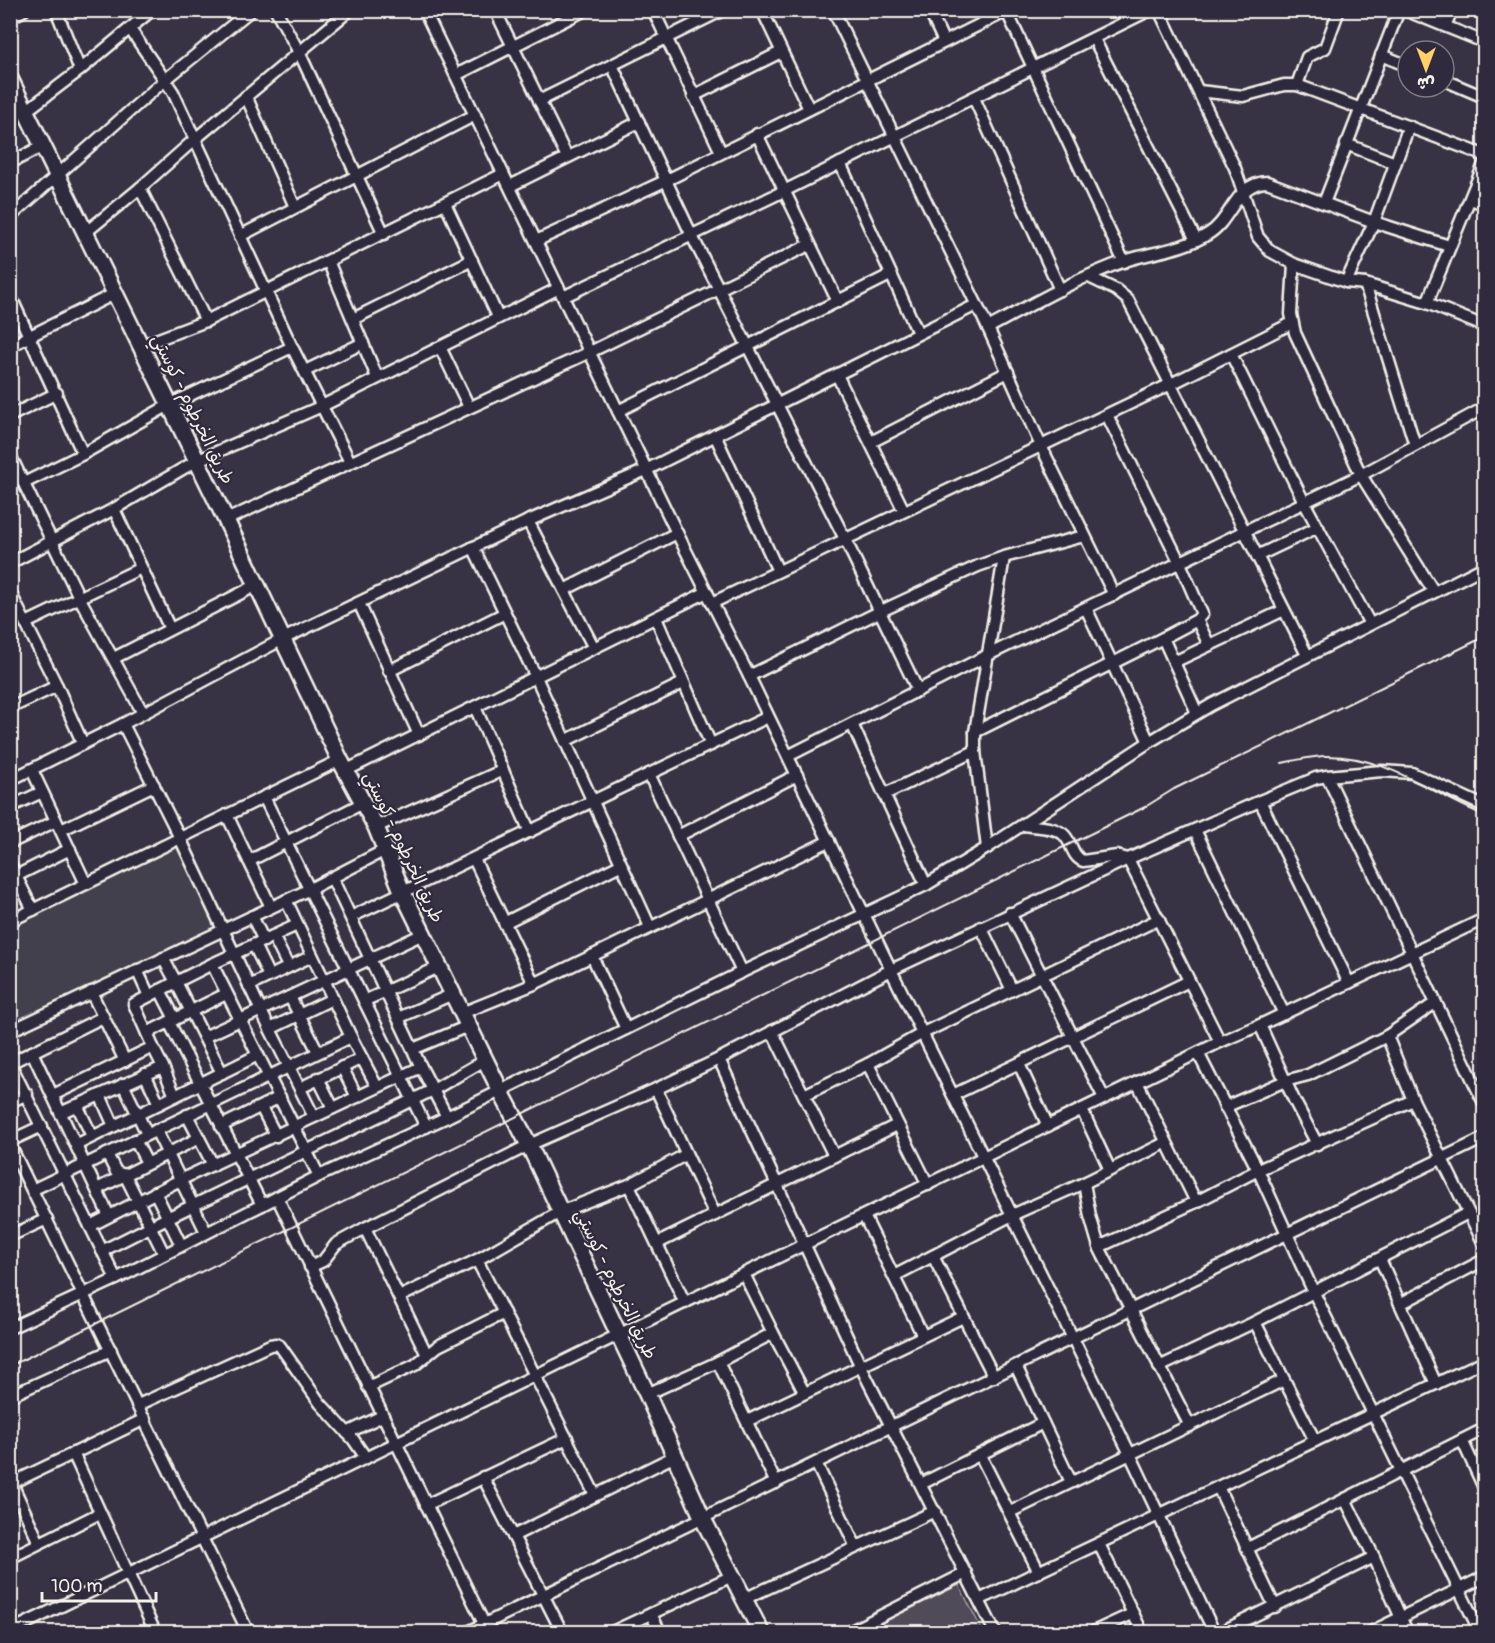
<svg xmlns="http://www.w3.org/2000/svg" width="1495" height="1643" viewBox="0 0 1495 1643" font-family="Pangolin,'Playpen Sans Arabic',sans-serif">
<rect width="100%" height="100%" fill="#373244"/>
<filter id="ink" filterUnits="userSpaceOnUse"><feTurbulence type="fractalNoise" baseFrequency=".0167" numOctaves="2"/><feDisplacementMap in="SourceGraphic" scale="12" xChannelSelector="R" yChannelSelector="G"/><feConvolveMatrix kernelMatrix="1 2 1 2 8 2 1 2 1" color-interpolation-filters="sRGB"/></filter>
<g filter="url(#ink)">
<polygon fill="#433f4e" points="181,846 221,926 11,1028 11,929"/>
<polygon fill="#504b59" stroke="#a29ea0" stroke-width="1.5" points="959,1585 983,1632 862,1632"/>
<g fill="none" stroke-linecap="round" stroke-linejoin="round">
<defs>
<g id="minor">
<polyline points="56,10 80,70"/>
<polyline points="276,10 300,54 384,234"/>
<polyline points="424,10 677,533 749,676 891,970 1130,1454 1214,1632"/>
<polyline points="495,10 567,157"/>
<polyline points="653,10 721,152"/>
<polyline points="762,10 809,109"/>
<polyline points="833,10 988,328 1041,446 1114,595"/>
<polyline points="929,10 944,42"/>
<polyline points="1159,10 1235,168 1258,237 1270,251 1294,264 1291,314 1295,333 1361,475 1434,592"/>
<polyline points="1405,10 1484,42"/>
<polyline points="1007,12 1124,262"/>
<polyline points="10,18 24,10"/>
<polyline points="1445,26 1452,10"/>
<polyline points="130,29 173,92 292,347 350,462"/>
<polyline points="1094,39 1196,240"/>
<polyline points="1381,55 1408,66"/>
<polyline points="612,65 692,236 845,539 918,691"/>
<polyline points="456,75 585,10"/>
<polyline points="1444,80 1484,97"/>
<polyline points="1297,85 1307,57 1325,48 1339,10"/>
<polyline points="1199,91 1243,96 1284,85 1297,85 1484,155"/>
<polyline points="246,96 295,207"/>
<polyline points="693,96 781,52"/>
<polyline points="974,98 1060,290"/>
<polyline points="539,101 723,10"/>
<polyline points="26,111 80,70 152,10"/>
<polyline points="757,134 838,302"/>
<polyline points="1346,144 1395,163"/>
<polyline points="10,163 43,146"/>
<polyline points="840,163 918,333"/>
<polyline points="510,186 639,122"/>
<polyline points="140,188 206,321"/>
<polyline points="1471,199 1484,204"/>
<polyline points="445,203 498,317"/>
<polyline points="1324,203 1399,10"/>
<polyline points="10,217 165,80 251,10"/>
<polyline points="85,233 140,188 194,140 350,10"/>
<polyline points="240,236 475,115"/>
<polyline points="536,241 667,180 1009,10"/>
<polyline points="328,261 377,377"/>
<polyline points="1294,264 1346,282 1365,284 1427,303 1484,326"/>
<polyline points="1089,277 1116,290 1128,300 1307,655"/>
<polyline points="1346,282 1374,222 1409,126"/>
<polyline points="1365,284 1415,445"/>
<polyline points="10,295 83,454"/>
<polyline points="563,297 784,191 1150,10"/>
<polyline points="1427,303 1484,164"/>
<polyline points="353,319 472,260"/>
<path d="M988,328C1031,305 1079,277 1125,261C1152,252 1182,250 1208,234C1232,220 1235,183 1267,182L1374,222L1449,246"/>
<polyline points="10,346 114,294"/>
<polyline points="140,346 206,321 503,174"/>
<polyline points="440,347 469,407"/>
<polyline points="1231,354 1304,502 1370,624"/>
<polyline points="305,371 363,343"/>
<polyline points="837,375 904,511"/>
<polyline points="618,411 890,275"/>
<polyline points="10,416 57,393"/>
<polyline points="715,435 778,571"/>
<polyline points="871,442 1008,372"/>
<polyline points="10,455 79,597 143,713"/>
<polyline points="24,483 83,454 169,405 292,347"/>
<polyline points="114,509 170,629"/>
<polyline points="226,520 590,352 809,245"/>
<polyline points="528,521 594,648"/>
<polyline points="473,547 536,677 650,927"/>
<polyline points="1257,556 1318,527"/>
<polyline points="10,563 114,509 196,461 322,406 559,288"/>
<polyline points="564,590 677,533"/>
<polyline points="10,592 57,686 83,744"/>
<polyline points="359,603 419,735"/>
<polyline points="712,603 1171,384 1292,323"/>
<polyline points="1086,608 1149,742"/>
<polyline points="656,618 711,745"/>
<polyline points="1197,620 1209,645"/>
<polyline points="26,623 141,568"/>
<polyline points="1163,638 1197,713"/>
<polyline points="114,658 257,585"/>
<polyline points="1174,662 1284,610"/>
<polyline points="389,671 505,613"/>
<polyline points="749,676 879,612 978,566 1004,557 1084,536"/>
<polyline points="475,707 530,832"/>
<polyline points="10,708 57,686"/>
<polyline points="123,724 180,838 261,1011 314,1117"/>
<polyline points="852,724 926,885"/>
<polyline points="975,732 1163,638 1197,620 1202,614 1180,563 1107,415"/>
<polyline points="565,741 683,683"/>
<polyline points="788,756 988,655 1361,475 1484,408"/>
<polyline points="32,770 86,884"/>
<polyline points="347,770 707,592"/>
<polyline points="649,774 742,972"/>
<polyline points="1327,776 1382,771 1412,773 1484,806"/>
<polyline points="10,780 123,724 283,639 528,521 646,470 976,305"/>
<polyline points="885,794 975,751"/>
<polyline points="264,797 426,1127"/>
<polyline points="1260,801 1349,983"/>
<polyline points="10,807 42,792"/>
<polyline points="227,815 271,907"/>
<path d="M1024,825C1036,827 1053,826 1063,834C1072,841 1071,856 1083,861L1117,856L1128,859L1220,1042"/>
<polyline points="376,827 503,770"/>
<polyline points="61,830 154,785"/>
<polyline points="1195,830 1284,1014"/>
<polyline points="678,836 797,775"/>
<polyline points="10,843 56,821"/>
<polyline points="987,848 975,751 975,732 1004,557"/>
<polyline points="474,859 534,984"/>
<polyline points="249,861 363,803"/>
<polyline points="10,864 33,910"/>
<polyline points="332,878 421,1067 447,1117"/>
<polyline points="10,879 70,849"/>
<polyline points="286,900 351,1037 377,1087"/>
<polyline points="1010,913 1104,1098"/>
<polyline points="252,916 264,941"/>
<polyline points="351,917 768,717"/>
<polyline points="10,921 340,760"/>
<polyline points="504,923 620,865"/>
<polyline points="297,925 212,964 319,1176"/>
<polyline points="981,927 1012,990"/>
<polyline points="273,936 288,966"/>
<polyline points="254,945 269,976"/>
<polyline points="592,956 626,1029"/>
<polyline points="163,958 176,982 212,964"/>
<polyline points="137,970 149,996"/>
<polyline points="249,986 312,956"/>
<polyline points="160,990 175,1019"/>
<polyline points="91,992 125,1061"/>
<polyline points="226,994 169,1022 262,1205"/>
<polyline points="290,997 318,1052"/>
<polyline points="364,1001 439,967"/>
<polyline points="462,1013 534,984 829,841"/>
<polyline points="103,1017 10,1063 116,1279"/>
<polyline points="398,1018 453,994"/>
<polyline points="1260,1025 1294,1100 1317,1144"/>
<polyline points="270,1029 332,999"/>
<polyline points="10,1031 310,889 385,850"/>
<polyline points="772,1031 834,1156"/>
<polyline points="147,1033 169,1022"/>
<polyline points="1387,1036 1413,1100 1484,1244"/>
<polyline points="204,1037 423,934"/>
<polyline points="153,1047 134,1004 176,982 222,1073"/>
<polyline points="413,1049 468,1026"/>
<polyline points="32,1052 109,1216"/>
<polyline points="1198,1053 1258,1170 1314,1293 1480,1632"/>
<polyline points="719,1059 860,1365 995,1632"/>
<polyline points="868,1064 928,1185"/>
<polyline points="1019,1064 1048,1126"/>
<polyline points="342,1067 357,1097"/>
<polyline points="145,1074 159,1104"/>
<polyline points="318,1078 333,1108"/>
<polyline points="1137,1082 1196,1202"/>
<polyline points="123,1084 147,1134"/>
<polyline points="300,1088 362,1058"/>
<polyline points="656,1089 715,1215"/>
<polyline points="53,1095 153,1047 163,1067"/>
<polyline points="100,1095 114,1126"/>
<polyline points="804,1095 868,1064 923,1033 1159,919"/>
<polyline points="953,1095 1189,981"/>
<polyline points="10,1102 27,1094"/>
<polyline points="77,1105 92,1136"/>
<polyline points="261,1107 276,1136"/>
<polyline points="1225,1107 1285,1081 1308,1075 1387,1036 1435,1003"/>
<polyline points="1082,1110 1110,1170"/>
<polyline points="60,1113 163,1067 175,1096"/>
<polyline points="187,1115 213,1165"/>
<polyline points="221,1126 280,1097"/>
<polyline points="156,1130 206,1232"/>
<polyline points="135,1140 147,1163"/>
<polyline points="10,1141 42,1126"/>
<polyline points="10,1145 248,1632"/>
<polyline points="76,1145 258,1055"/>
<polyline points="107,1154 116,1172 125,1175 128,1181 164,1254"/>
<polyline points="1084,1183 1090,1216 1099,1247 1190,1426"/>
<polyline points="629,1185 685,1303"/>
<polyline points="97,1189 199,1138"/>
<polyline points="32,1190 351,1037"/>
<polyline points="155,1192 181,1245"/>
<polyline points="277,1197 488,1632"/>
<polyline points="864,1216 923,1336"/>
<polyline points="90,1226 180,1180 421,1067"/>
<polyline points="365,1228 427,1355"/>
<polyline points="10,1236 47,1219"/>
<polyline points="658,1243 897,1125"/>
<polyline points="1099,1247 1196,1202 1258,1170 1413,1100"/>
<polyline points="102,1251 167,1218 433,1090 485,1060"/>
<polyline points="933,1256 994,1377"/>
<polyline points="1380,1259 1436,1384"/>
<polyline points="477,1260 595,1495"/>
<polyline points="310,1267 323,1261 336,1244 365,1228 529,1145 656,1089 719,1059 891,970 1128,859 1260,801 1316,778 1327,776 1484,1103"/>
<polyline points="744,1274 773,1333 804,1392"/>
<polyline points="894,1276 1012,1215 1084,1183 1165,1143"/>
<polyline points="399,1297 477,1260 560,1212 629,1185 685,1155"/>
<polyline points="1400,1304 1484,1260"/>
<polyline points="1255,1322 1315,1441"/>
<polyline points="10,1328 116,1279 319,1176 447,1117 742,972 926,885 987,848 1149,742 1211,705 1484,567"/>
<polyline points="718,1362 776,1483"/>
<polyline points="1016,1366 1071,1482"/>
<polyline points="1159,1367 1255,1322 1468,1213"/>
<polyline points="368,1387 415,1365 438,1346 504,1313"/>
<polyline points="647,1394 718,1362 773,1333"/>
<polyline points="10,1396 111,1350"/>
<polyline points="138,1405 270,1345 276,1344 280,1346 320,1403 353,1439 366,1458"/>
<polyline points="747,1421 963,1317"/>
<polyline points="347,1433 382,1416"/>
<polyline points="1462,1440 1484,1488"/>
<polyline points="73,1453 155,1632"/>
<polyline points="980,1455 1039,1572"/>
<polyline points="816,1463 856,1547"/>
<polyline points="483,1477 562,1632"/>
<polyline points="10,1479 39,1543"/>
<polyline points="12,1483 145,1419"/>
<polyline points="921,1484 1043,1423"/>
<polyline points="1218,1487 1275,1607"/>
<polyline points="1345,1499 1374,1557 1407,1632"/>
<polyline points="426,1505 567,1438"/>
<polyline points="1010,1512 1284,1380"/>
<polyline points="513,1536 675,1456"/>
<polyline points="1099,1544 1142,1632"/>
<polyline points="1248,1548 1484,1429"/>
<polyline points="10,1558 100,1513"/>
<polyline points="744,1599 935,1511"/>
<polyline points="979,1600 1484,1361"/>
<polyline points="651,1614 660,1632"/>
<polyline points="10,1631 1220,1042 1260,1025 1484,919"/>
<polyline points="468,1632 1484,1138"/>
<polyline points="612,1632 732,1576"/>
<polyline points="849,1632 966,1573"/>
<polyline points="1093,1632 1132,1614"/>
<polyline points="1221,1632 1374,1557"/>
<polyline points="1371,1632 1484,1577"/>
</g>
<polyline id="highway" points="10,79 226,520 340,760 376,827 402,891 500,1090 529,1145 647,1394 703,1519 761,1632"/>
</defs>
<use href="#minor" stroke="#f4f1e8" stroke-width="15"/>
<use href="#highway" stroke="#f4f1e8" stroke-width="20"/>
<use href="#minor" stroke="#2f2a3d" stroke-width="10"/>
<use href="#highway" stroke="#2f2a3d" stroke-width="15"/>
<g stroke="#f4f1e8" stroke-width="2">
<path d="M1282,763C1296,760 1309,757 1324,756C1384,754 1432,794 1484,815"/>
<polyline points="10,1366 1145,807 1174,789 1484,637"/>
</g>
</g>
</g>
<g text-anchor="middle" stroke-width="4.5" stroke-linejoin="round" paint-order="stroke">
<g font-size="18" fill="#f4f1e8" stroke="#2f2a3d">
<text transform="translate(193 409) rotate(64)" y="6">طريق الخرطوم - كوستي</text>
<text transform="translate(404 847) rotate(65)" y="6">طريق الخرطوم - كوستي</text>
<text transform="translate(616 1284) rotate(64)" y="6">طريق الخرطوم - كوستي</text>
</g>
</g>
<rect width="1495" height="1643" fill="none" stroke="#2f2a3d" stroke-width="36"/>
<rect x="18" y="18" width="1459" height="1607" fill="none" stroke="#f4f1e8" stroke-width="2" filter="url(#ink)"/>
<g transform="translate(1426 69) rotate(180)"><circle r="28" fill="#2f2a3d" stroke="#7e7a81" stroke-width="1.5"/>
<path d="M0-4.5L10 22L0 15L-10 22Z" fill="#ffd166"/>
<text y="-9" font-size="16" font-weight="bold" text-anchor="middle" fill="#f4f1e8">ش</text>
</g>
<path d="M42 1592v9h114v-9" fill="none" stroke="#f4f1e8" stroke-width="3"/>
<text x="51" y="1592" font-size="18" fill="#f4f1e8" stroke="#2f2a3d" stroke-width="4.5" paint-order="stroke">100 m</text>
</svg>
